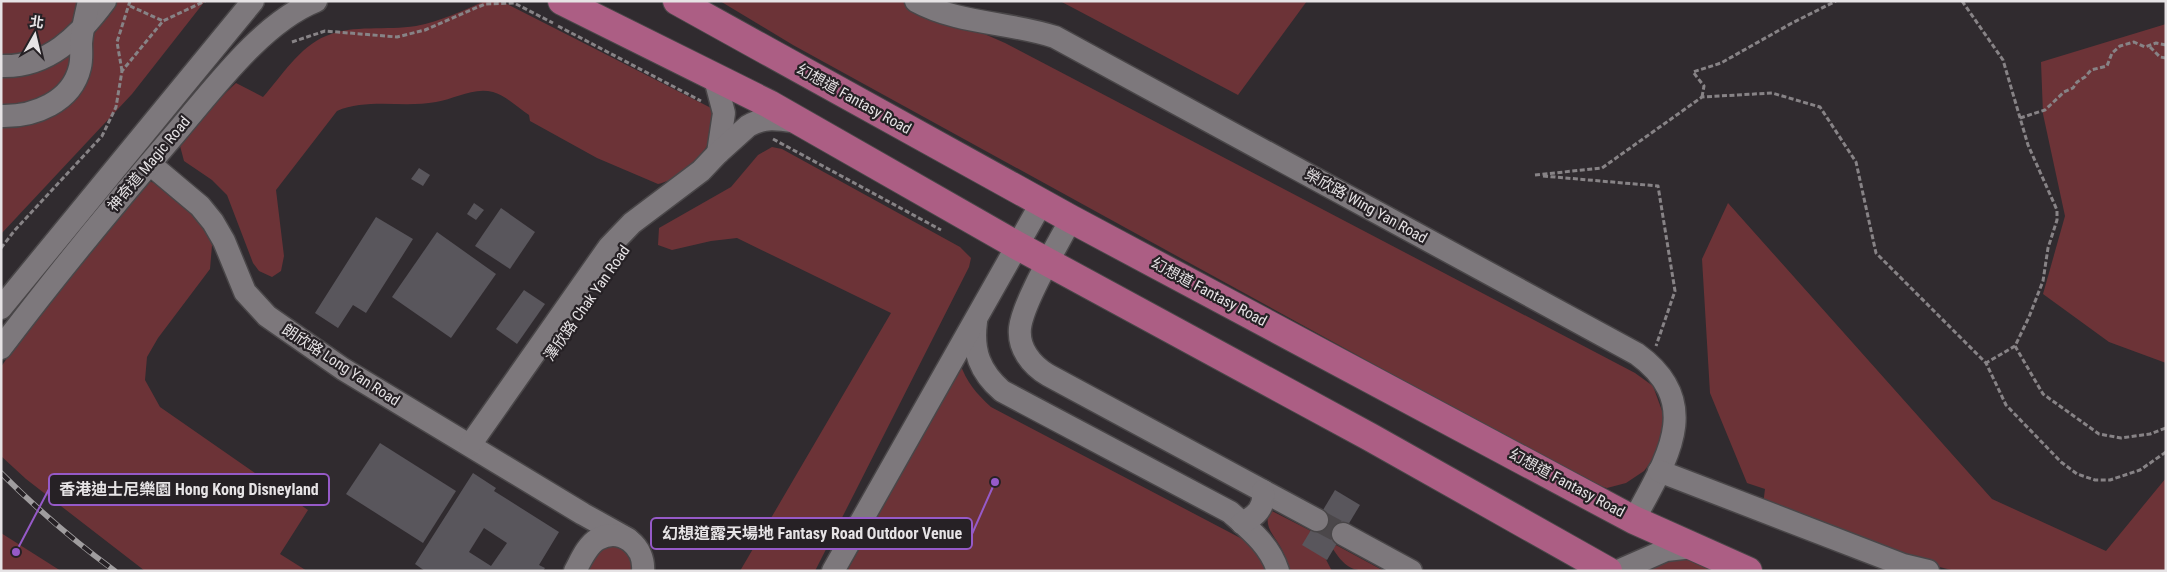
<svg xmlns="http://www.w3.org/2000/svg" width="2167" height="572" viewBox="0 0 2167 572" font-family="'Roboto Condensed','Noto Sans TC',sans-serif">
<rect width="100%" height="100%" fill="#302b2f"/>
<g fill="#6c3337">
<polygon points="1,1 205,1 132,94 1,234"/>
<path d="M485,1L505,3L715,110C714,122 713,135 707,146C698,161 675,181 658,184L597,158L530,121L529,115C518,108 505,95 493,92C473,87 455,99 436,102C404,108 367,98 337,111L276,190L284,256L281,271L272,277L259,271L253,263L227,195L212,180L184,161L179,142L192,125L236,83L263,97C281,77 300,46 326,36C354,24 386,31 416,26C441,21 462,11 485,1Z"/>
<polygon points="720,1 909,1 1005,43 1635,373 1653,386 1665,419 1657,454 1644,471 1626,483 1607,488 1588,482 793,45"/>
<polygon points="1060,1 1307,1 1238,95"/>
<polygon points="2166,24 2166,363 2109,342 2043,294 2065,216 2043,114 2041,62"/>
<polygon points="772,147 782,149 960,247 971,258 969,267 815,571 740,571 891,313 737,238 711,241 672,250 658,245 659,228 731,187 758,155"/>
<polygon points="148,181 176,189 201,213 212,245 210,269 158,338 147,357 145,380 160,407 308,510 280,554 307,571 145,571 26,479 1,456 1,367 81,248"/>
<polygon points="1728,203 1992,499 2106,551 2166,478 2166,571 1955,571 1901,557 1763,505 1765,489 1747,483 1710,393 1702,259"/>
<path d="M960,363C966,382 977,394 991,407L1248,542L1272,571H847L954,379Z"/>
<path d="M1270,510L1311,531L1332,571H1289C1287,565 1286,557 1283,552C1276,536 1262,528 1270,510Z"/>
<polygon points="1,533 61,571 1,571"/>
<polygon points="624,543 636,571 581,571 596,546"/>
<path d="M1336,545L1384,571C1355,571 1348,572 1333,549Z"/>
<polygon points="1679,555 1718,571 1640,571"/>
</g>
<g fill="#59565c" fill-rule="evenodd">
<polygon points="419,168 430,175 423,186 411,179"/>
<polygon points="474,203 484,210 476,220 467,214"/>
<polygon points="501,208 535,232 510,269 475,246"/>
<polygon points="376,217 413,239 366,313 353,305 338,328 315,313"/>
<polygon points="437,232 496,274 451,338 392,297"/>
<polygon points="524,290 545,304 517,344 496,329"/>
<polygon points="380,443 456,491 423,543 346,494"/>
<path d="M473,473L496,488L494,491L559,532L539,565L545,568L543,571H425L415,564ZM484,528L507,543L491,566L469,552Z"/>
<polygon points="1335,490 1360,505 1327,560 1302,545"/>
</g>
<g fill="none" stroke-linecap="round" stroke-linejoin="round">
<polyline stroke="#4b474a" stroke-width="22" stroke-dasharray="22 11" stroke-linecap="butt" points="1317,520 1343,534"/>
<defs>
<g id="minor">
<path d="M916,1C958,24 1010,22 1055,37L1637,354C1706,404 1665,461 1634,520"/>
<path d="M1,66C48,68 79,36 105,1"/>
<polyline points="714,75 724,113 718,153"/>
<path d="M1,116C34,117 72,102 80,67C82,59 81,51 81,43C82,29 86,15 89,1"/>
<polyline points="150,164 200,206 213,222 224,241 245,292 267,316 343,369 583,514 628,539"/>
<path d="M1071,219C1058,244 1023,302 1020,328C1018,348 1031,365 1048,375L1317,520"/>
<polyline points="1,308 253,1"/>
<path d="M976,322C972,351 980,372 1002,391L1230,512C1249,529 1270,545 1278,571"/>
<path d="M1,348C56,275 114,205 174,135C212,91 261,23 316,1"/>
<path d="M470,445L609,247L632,223L701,171L718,153L748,126C765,116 779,119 798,122"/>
<polyline points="1659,471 1903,565 1928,571"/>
<path d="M1242,523C1256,516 1265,508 1263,491"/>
<polyline points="1343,534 1411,571"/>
<path d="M575,571C581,560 587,545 598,539C622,526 645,547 643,571"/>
<polyline points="833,571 1042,202"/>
<polyline points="1618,571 1666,550 1693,547"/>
</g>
<g id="major">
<polyline points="562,1 769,104 1018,246 1370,437 1608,571"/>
<polyline points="677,1 1071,219 1634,520 1748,571"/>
</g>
</defs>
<use href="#minor" stroke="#494648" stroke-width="25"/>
<use href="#major" stroke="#494648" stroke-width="30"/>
<g stroke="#878386" stroke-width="3" stroke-dasharray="5 2.5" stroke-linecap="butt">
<polyline points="1962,1 2003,60 2028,145 2057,210 2057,220 2048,248 2043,281 2029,317 2015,346 1986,363"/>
<polyline points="130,6 163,21"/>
<polyline points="558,26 701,101"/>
<polyline points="292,42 325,31 397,37 425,30 485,4 514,3 553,23"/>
<polyline points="2150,47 2160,57 2166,58"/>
<polyline points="122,71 117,42 130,1"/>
<polyline points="1702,97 1704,86 1693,72 1721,63 1792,23 1836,1"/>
<polyline points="2020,118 2045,110 2064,92 2073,88 2077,82 2085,77 2091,70 2107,66 2112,53 2120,46 2134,42 2145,47 2156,43 2166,45"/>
<polyline points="773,139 941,230"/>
<polyline points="1535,175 1602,168 1702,97 1772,93 1820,107 1856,162 1876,253 1986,363 2006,405 2061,462 2077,474 2095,480 2110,480 2140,470 2166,452"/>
<polyline points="1543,176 1658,186 1675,291 1656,346"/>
<polyline points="1,248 15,230 102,136 116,107 122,71 163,21 205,1"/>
<polyline points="2015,346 2043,394 2099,434 2121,438 2150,434 2166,428"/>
</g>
<use href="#minor" stroke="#7d787c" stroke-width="22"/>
<use href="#major" stroke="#ac5e84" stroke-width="28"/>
<defs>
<path id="rail" d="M1,473C37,509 74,541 115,571"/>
</defs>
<use href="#rail" stroke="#a09d9f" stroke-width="5.5"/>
<use href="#rail" stroke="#262125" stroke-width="4" stroke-dasharray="11" stroke-linecap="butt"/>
</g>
<g text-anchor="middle" stroke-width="4.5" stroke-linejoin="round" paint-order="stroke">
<g font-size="15" fill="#e6e3e5" stroke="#262125">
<text transform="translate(854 99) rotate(29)" y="5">幻想道 Fantasy Road</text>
<text transform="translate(149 164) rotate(-50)" y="5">神奇道 Magic Road</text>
<text transform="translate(1366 206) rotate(29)" y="5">榮欣路 Wing Yan Road</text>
<text transform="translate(1209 292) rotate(28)" y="5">幻想道 Fantasy Road</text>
<text transform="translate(587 303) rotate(-55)" y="5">澤欣路 Chak Yan Road</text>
<text transform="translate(341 365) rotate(33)" y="5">朗欣路 Long Yan Road</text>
<text transform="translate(1567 483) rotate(28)" y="5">幻想道 Fantasy Road</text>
</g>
</g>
<path fill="none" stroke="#965ac8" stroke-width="2" d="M16 552L49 489M995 482L972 534"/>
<g fill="#965ac8" stroke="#262125" stroke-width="2">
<circle cx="16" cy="552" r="5"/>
<circle cx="995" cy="482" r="5"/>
</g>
<g fill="#262125" stroke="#965ac8" stroke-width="2">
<rect x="49" y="474" width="280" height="31" rx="5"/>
<rect x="651" y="518" width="321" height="31" rx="5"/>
</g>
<g font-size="16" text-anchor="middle" font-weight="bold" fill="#e6e3e5">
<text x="189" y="495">香港迪士尼樂園 Hong Kong Disneyland</text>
<text x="812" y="539">幻想道露天場地 Fantasy Road Outdoor Venue</text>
</g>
<rect width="2167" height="572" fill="none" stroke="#e6e3e5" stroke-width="5"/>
<g transform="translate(35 35) rotate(8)" stroke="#262125" stroke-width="4" paint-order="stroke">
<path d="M0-4L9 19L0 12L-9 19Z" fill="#e6e3e5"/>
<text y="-8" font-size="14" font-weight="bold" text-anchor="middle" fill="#e6e3e5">北</text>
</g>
</svg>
